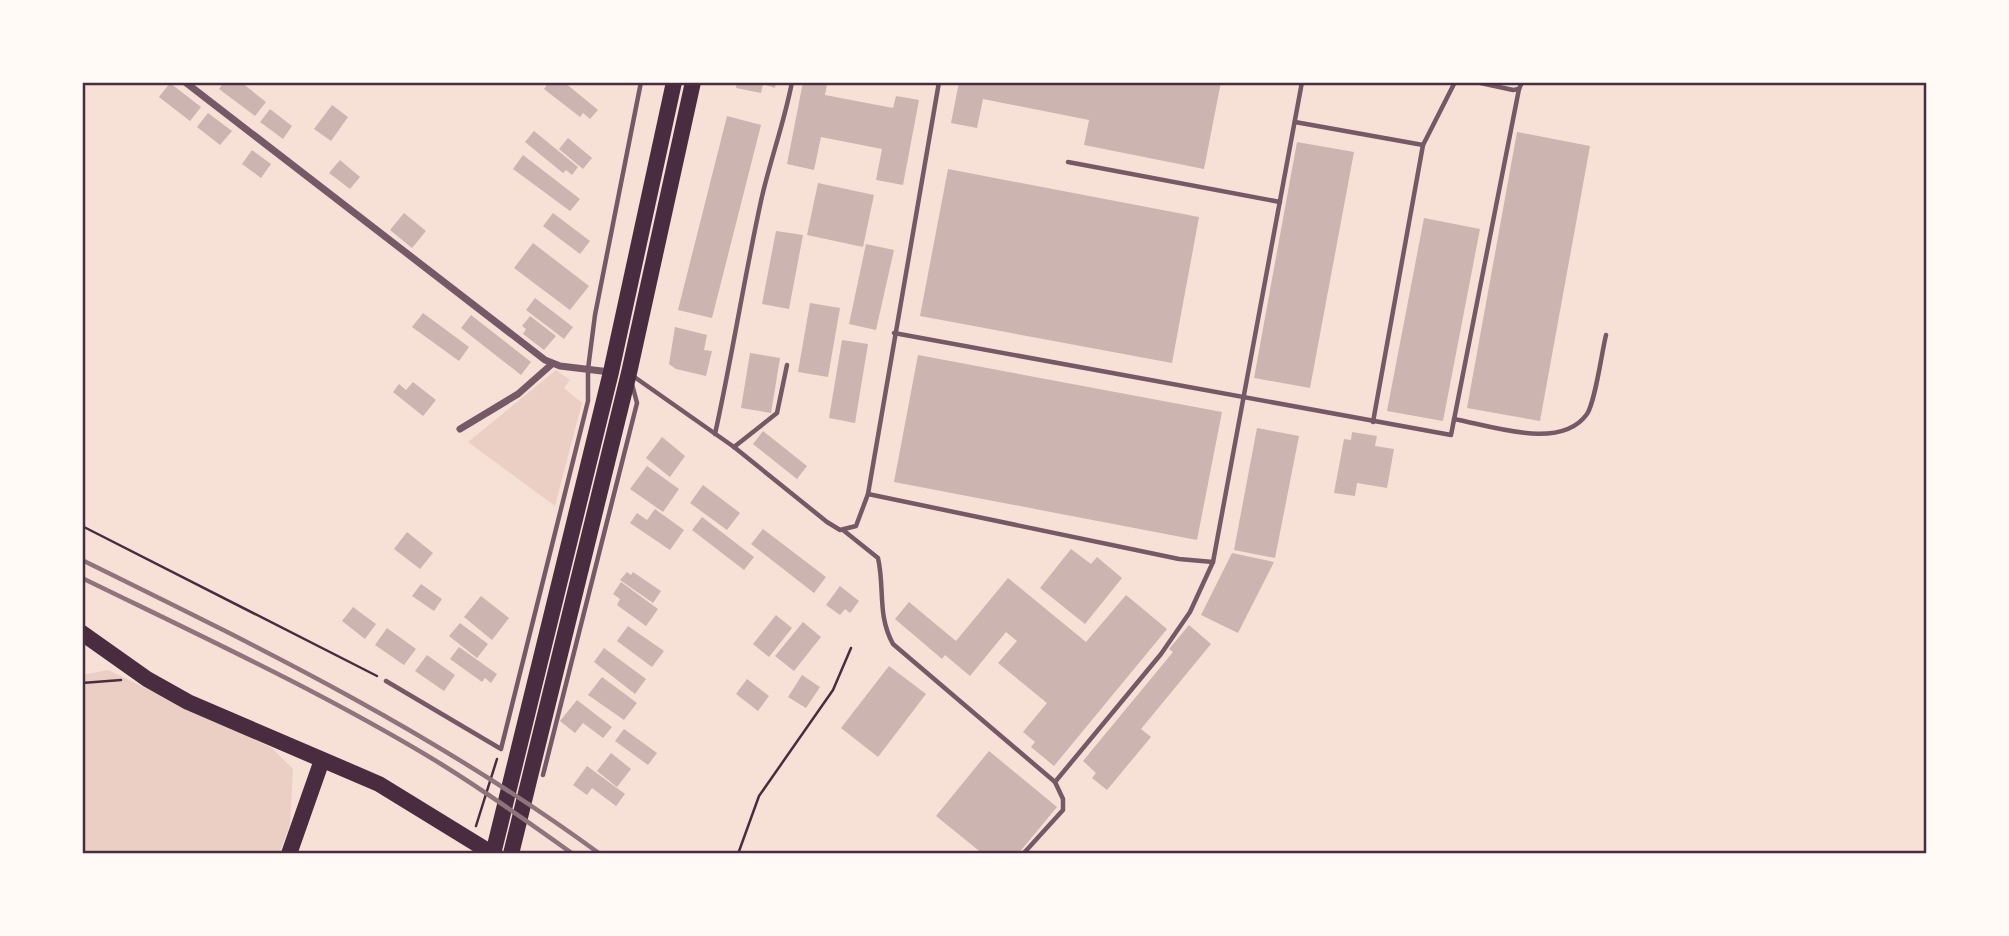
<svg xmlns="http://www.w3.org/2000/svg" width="2009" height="936" viewBox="0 0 2009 936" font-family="'PT Sans',sans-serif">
<rect width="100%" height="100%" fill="#f7e1d7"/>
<g fill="#ebcfc5">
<polygon points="556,370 570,380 564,388 582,403 555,506 468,442"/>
<polygon points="108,670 272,748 293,769 290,825 279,854 82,854 82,675"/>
</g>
<g fill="#ccb4b1">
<polygon points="224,82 241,82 266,102 255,116 219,89"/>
<polygon points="549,82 564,82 598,110 590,119 583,113 580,117 544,89"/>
<polygon points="737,82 776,82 775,88 763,84 761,93 736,88"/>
<polygon points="803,82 827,84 825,95 893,108 896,96 919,100 903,185 876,180 882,149 821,137 814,170 787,164"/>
<polygon points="959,82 1221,82 1204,169 1084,145 1089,120 983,99 977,128 951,123"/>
<polygon points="170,83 201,107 190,121 159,97"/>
<polygon points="332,105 348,117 331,141 314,129"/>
<polygon points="270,109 292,126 283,139 260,122"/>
<polygon points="208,113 232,131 220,145 197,127"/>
<polygon points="727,116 761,125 712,318 678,310"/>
<polygon points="534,131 578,167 572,175 566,170 563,173 525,142"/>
<polygon points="1517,132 1590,146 1540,421 1467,408"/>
<polygon points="568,138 592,158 583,169 559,149"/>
<polygon points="1297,142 1354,152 1310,388 1254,378"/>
<polygon points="252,150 271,164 261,178 242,164"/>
<polygon points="523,155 580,199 570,211 513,169"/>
<polygon points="340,160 360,177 350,189 329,173"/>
<polygon points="948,169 1199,217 1172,363 920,316"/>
<polygon points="818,183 874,195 863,247 807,235"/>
<polygon points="404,213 426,231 412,248 390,230"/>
<polygon points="553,213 590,241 580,254 543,226"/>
<polygon points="1424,218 1480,229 1443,421 1387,411"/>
<polygon points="776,231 803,235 789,309 762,304"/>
<polygon points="533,243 589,286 570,310 514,268"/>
<polygon points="866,244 894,250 876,330 849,324"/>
<polygon points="535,298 573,327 564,339 526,310"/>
<polygon points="810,303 840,308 828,377 798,372"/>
<polygon points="423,313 469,347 459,361 412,327"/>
<polygon points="471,315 531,362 521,375 461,328"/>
<polygon points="530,316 556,336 544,350 523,334 526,329 522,326"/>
<polygon points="675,327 707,335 704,350 712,351 706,376 676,369 669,364"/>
<polygon points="842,340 868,344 855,423 829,418"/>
<polygon points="750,353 780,358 771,413 741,408"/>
<polygon points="918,355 1222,412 1197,540 894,482"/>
<polygon points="413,382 436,400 423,416 393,392 399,384 406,390"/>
<polygon points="1257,428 1299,436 1275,558 1234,550"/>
<polygon points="763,431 807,466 797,479 753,444"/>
<polygon points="1352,432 1377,436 1375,446 1394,449 1387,488 1357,483 1355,496 1334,493 1344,439 1351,440"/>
<polygon points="662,437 685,456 670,477 646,458"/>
<polygon points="647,466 679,489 663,512 630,489"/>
<polygon points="703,485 740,513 727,530 690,503"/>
<polygon points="655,509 684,530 670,550 630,523 637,513 647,520"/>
<polygon points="702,517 754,557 744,570 692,530"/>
<polygon points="763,529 826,577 814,593 751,544"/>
<polygon points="407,532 433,553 420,569 394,549"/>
<polygon points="1071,549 1091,564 1097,557 1122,578 1085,624 1040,588"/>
<polygon points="1232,553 1274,562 1238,633 1201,615"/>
<polygon points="627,572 631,575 633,572 661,591 653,603 620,580"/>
<polygon points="1008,578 1086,642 1126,595 1167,629 1054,766 1031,747 1035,742 1023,732 1047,703 998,663 1017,641 1006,632 970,676 945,655 942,659 895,619 909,602 956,641"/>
<polygon points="621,582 658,609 646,626 617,605 620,599 613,594"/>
<polygon points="421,584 442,599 434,611 412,596"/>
<polygon points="840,586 859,601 850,613 845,609 840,615 826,605"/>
<polygon points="481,596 509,618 492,640 464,617"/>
<polygon points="353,607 376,624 365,639 342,621"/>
<polygon points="776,615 792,628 769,657 753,644"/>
<polygon points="803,622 821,637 794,671 775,656"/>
<polygon points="460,623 488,644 477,658 449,636"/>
<polygon points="1189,625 1211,644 1141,729 1151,737 1107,790 1092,778 1096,773 1083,761 1173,652 1169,649"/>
<polygon points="628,626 664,651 652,667 617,641"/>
<polygon points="387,628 416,649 404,665 375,645"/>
<polygon points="459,647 497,674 491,683 485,678 482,682 450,659"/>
<polygon points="604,648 646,679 635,694 594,662"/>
<polygon points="427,655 455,675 444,691 415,671"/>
<polygon points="889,666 926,694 878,757 841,728"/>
<polygon points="802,675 820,687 806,708 788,697"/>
<polygon points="602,677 637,703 624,720 588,695"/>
<polygon points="747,679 769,696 758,711 736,694"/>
<polygon points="577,700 612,727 603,738 583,723 575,733 560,721"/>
<polygon points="624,729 657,753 648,765 615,741"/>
<polygon points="989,751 1057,807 1018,854 983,854 936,816"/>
<polygon points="611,753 631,769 617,787 597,771"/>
<polygon points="587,766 625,794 616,806 592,788 587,795 573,785"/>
</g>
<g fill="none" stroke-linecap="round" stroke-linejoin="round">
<g stroke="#4a2c40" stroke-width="2.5">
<polyline points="82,526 377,676"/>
<polyline points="82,683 121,680"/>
<polyline points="476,826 497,759"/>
<polyline points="738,854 759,796 833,690 851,648"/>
</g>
<g stroke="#755966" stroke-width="4.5">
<polyline points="1476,82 1513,90 1519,89 1522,82"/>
<polyline points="1295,122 1423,145"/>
<polyline points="1068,162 1280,202"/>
<polyline points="894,333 1451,435 1519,89"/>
<polyline points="633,376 734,447 827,522 840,530 856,526 868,494 939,82"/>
<path d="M1454,419C1492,426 1561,451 1587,414C1595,403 1602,351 1606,335"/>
<polyline points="1373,422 1423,145 1455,82"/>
<path d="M715,434C732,357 744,279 761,201C770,160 784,124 792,82"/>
<polyline points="734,447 777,413 787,365"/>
<polyline points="868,494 1179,559 1213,562"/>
<path d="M843,530L878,558C885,589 877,615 893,644L1055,782L1063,799V810L1023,854"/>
<polyline points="386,681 501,749 588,401 588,369 595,315 641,82"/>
<polyline points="543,775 637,403 632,384"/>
<polyline points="1055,782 1161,654 1190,612 1213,562 1302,82"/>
</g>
<g stroke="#755966" stroke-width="7">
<polyline points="185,82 545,360 560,366 610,372"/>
<polyline points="460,429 518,394 552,364"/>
</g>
<polyline stroke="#4a2c40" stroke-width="16" points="82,633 147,679 188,702 379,784 493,854"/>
<g stroke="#4a2c40" stroke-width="16">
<polyline points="289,854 322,760"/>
<polyline points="493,854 611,372 674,82"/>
<polyline points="511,854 629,373 693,82"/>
</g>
<g stroke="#8f747c" stroke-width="4.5">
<path d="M82,560C265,650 435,733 600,854"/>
<path d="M82,578C203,637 326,694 441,764C486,792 530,823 573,854"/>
</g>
</g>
<rect width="2009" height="936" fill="none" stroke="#fffaf5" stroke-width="168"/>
<rect x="84" y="84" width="1841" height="768" fill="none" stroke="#4a2c40" stroke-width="2.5"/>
</svg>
